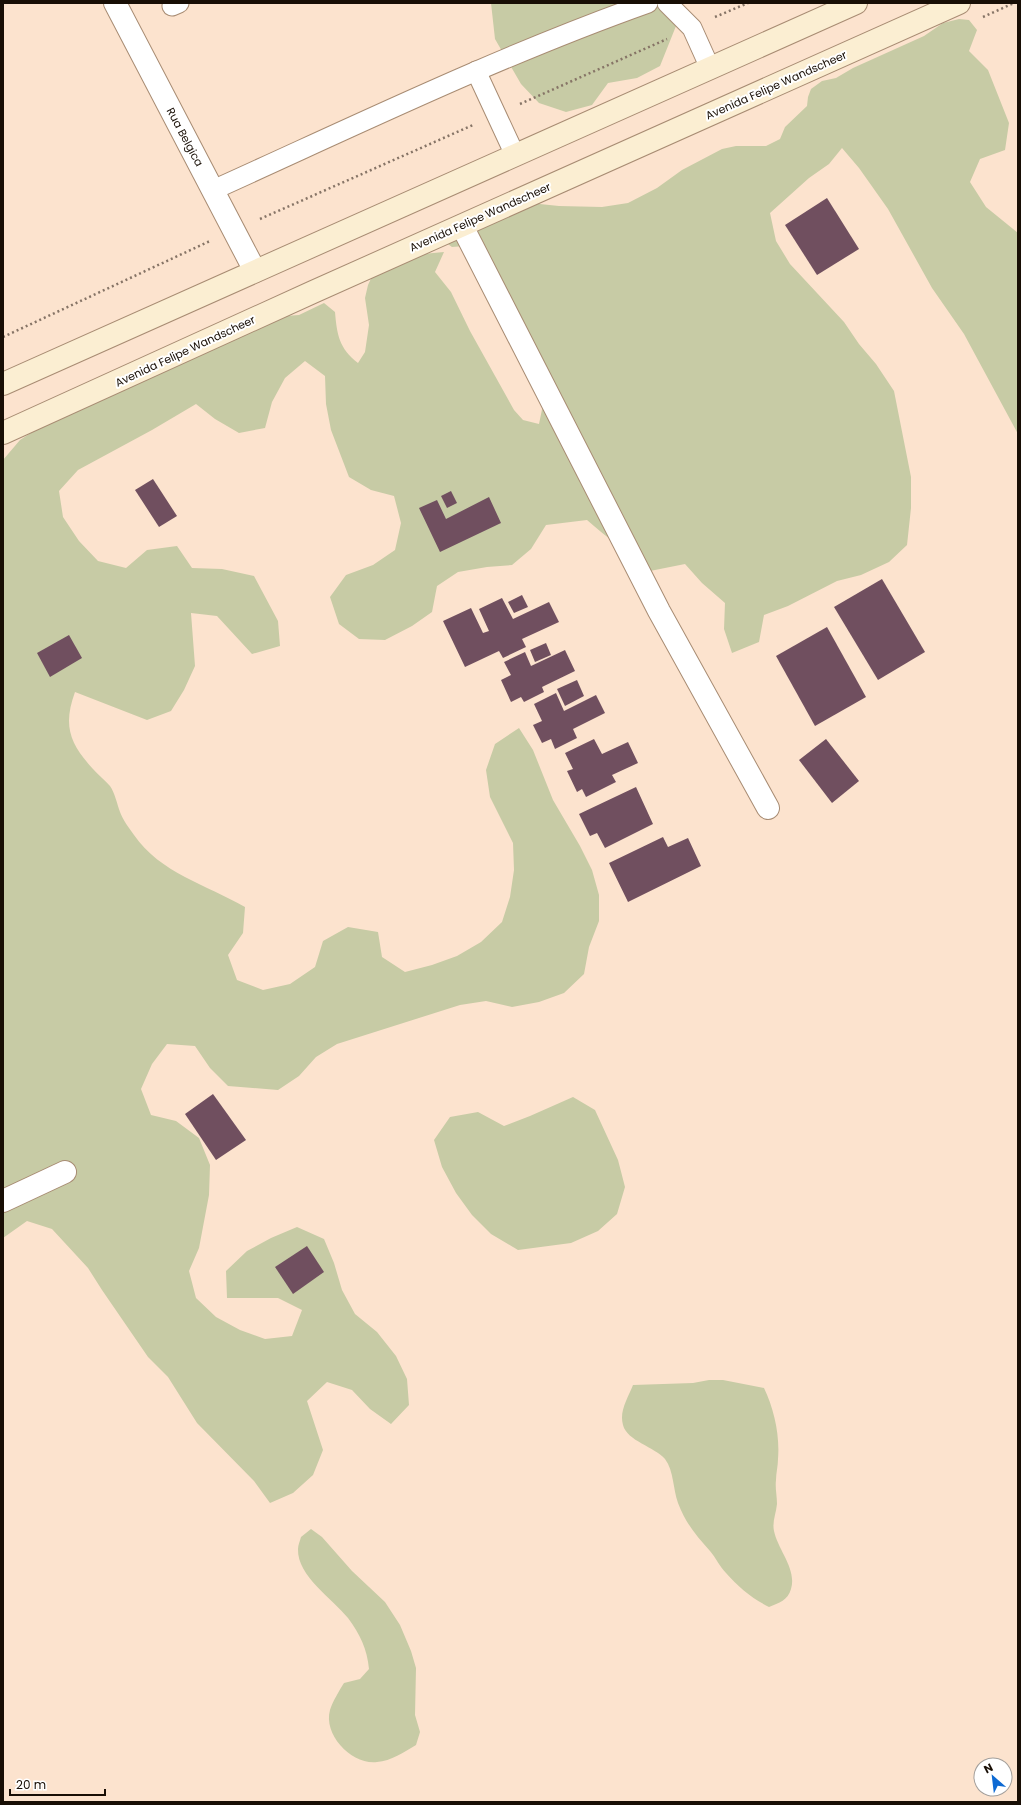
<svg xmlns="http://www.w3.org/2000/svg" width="1021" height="1805" viewBox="0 0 1021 1805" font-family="Poppins,sans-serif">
<rect width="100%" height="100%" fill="#fce3ce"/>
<g fill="#c7cba5">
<polygon points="491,3 677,3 680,16 660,66 637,78 608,83 592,105 566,112 539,103 521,84 495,39"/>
<path d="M959,19L969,20L977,30L969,51L988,70L1009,123L1005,150L980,159L970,182L986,207L1018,233V434L964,334L932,288L888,209L859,168L842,148L829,164L809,178L770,213L776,241L790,264L844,322L859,344L876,364L894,391L911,477V508L907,545L889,562L861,575L837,581L788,606L764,615L759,642L732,653L724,629L725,603L702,583L685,564L650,571C629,553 607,538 587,520L546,525L531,549L512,565L487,567L458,572L437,586L432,612L412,626L385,640L359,639L339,624L330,597L346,575L373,565L395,550L401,523L394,496L371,490L349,477L331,430L326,404L325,376L305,361L285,378L272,402L265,428L239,433L215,419L196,404L152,430L78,470L59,491L63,517L79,541L98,561L126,568L147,550L177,546L192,568L222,569L254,576L278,621L280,646L252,654L217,616L191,613L195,666L184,690L171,711L147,720L75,692C63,725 69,743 93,769C98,775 105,780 110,786C115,793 117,804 120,812C123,820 129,828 134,835C160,873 207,885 245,907L243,933L228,955L237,980L263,990L290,984L315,967L323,941L348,927L378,932L382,957L405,972L432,965L457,956L481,942L502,922L510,897L514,870L513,843L490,797L486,770L495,744L519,728L533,750L553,800L580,846L592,870L599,895V921L589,947L584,974L564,993L539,1002L512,1007L486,1001L460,1005L337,1044L316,1057L299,1076L278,1090L228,1086L210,1068L195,1046L167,1044L152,1064L141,1089L151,1115L176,1121L199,1138L210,1165L209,1195L199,1248L189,1271L196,1298L216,1317L240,1330L265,1339L292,1336L302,1310L278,1298H227L226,1271L247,1251L271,1238L297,1227L324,1239L334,1263L342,1290L355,1314L377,1332L396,1356L407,1379L409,1405L391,1424L370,1409L352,1390L327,1382L307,1401L323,1450L313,1475L293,1493L270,1503L254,1481L197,1423L168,1377L148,1357L102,1290L88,1268L52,1229L27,1221L3,1238V460L20,440L46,423L272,317L299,315L324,303L335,312C337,335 339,348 358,363L365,352L369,325L365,298L368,285L375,270L412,255L444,252L435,272L451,292L470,331L514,410L523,420L539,424L545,395L465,246L452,247L445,242L530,203L559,206L602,207L628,203L657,188L682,170L722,149L736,146H766L780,139L785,127L807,106L808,97L811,89L822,81L836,78L853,68L924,36L943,23Z"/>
<polygon points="573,1097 595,1110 618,1160 625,1187 617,1214 598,1231 571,1243 518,1250 491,1234 472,1215 456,1193 442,1167 434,1140 450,1117 478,1112 504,1126 530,1116"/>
<path d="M709,1380H723L764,1388C774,1409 780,1435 778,1459C778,1466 776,1473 776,1480C775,1488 777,1496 777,1504C776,1514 772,1522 774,1531C778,1550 797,1569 791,1589C788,1600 779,1603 769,1607C753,1599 738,1587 726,1573C720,1567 716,1558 710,1551C696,1535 686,1524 678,1503C673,1490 674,1471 665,1459C655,1447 627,1441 623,1425C619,1411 628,1398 633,1385L693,1383Z"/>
<path d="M311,1529L322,1537L352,1571L385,1602L400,1625L411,1651L416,1668L415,1715L420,1732L416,1745C404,1752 391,1761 377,1762C352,1765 323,1735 330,1710C333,1701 339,1691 344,1683L360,1679L369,1669C367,1649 360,1634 348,1618C333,1599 297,1576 298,1549C298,1545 300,1541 301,1537Z"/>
</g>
<g fill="#704f5f">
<polygon points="827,198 859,249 817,275 785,225"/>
<polygon points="153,479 177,516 159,527 135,490"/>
<polygon points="451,491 457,503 447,508 441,496"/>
<polygon points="489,497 501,523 440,552 419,508 437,500 446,519"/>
<polygon points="882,579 925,652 878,680 834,607"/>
<polygon points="522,595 528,607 514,613 508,602"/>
<polygon points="502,598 513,619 549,602 559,622 522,639 526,647 503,658 499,651 465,667 443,621 471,608 483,633 489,631 479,609"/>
<polygon points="827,627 866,697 815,726 776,656"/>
<polygon points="69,635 82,658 50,677 37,653"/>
<polygon points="546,643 551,655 535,662 530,650"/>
<polygon points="565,650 575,671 542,687 544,692 524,702 521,697 511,702 501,680 511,675 504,662 525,652 531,666"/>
<polygon points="577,680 584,696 565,706 557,689"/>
<polygon points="556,693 564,711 596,695 605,713 573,729 577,738 555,749 551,739 542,743 533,725 542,721 534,704"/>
<polygon points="594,739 602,754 628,742 638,763 612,775 616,782 586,797 582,789 577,792 567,771 573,769 565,753"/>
<polygon points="826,739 859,781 832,803 799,760"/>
<polygon points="636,787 653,824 605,848 597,833 590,836 579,814"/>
<polygon points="663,837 668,847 688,838 701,866 628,902 609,863"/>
<polygon points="213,1094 246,1140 216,1160 185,1114"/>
<polygon points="307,1246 324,1272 293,1294 275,1267"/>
</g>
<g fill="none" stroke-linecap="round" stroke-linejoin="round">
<defs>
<g id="lane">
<polyline points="667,3 692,28 710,68"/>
<polyline points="172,6 179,3"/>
<polyline points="476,71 515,155"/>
<path d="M213,190C357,125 499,56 648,3"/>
</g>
<g id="street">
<polyline points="115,3 255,271"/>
<polyline points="462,226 659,611 768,808"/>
<polyline points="3,1201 65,1172"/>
</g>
<g id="secondary">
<polyline points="3,384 856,3"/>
<polyline points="3,433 313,292 959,3"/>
</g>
</defs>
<use href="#lane" stroke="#a88c73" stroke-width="21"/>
<use href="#street" stroke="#a88c73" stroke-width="24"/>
<use href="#secondary" stroke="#a88c73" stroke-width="24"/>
<g stroke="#867466" stroke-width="2.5" stroke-dasharray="2 3" stroke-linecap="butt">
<polyline points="715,17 748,3"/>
<polyline points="983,17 1014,3"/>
<polyline points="520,104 667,39"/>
<polyline points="260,219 473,125"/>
<polyline points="3,337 210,241"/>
</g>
<use href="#lane" stroke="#fff" stroke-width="19"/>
<use href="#street" stroke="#fff" stroke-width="22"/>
<use href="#secondary" stroke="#fbeed2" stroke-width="22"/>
</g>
<g text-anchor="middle" stroke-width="4" stroke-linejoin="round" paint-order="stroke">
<g font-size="11" fill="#180e05" stroke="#fff">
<text transform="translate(776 85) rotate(-24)" y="4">Avenida Felipe Wandscheer</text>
<text transform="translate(185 137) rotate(62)" y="4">Rua Belgica</text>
<text transform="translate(480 217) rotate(-24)" y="4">Avenida Felipe Wandscheer</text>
<text transform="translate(185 351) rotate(-25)" y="4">Avenida Felipe Wandscheer</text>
</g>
</g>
<rect width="1021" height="1805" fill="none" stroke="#180e05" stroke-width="8"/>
<g transform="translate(993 1777) rotate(332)"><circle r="19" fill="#ffffff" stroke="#a39f9b"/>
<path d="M0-3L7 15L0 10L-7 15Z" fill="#0e6ad3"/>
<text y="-6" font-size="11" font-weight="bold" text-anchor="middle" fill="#180e05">N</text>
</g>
<path d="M10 1789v6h95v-6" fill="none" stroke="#180e05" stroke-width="2"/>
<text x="16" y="1789" font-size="12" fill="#180e05" stroke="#ffffff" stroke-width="3" paint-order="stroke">20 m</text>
</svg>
